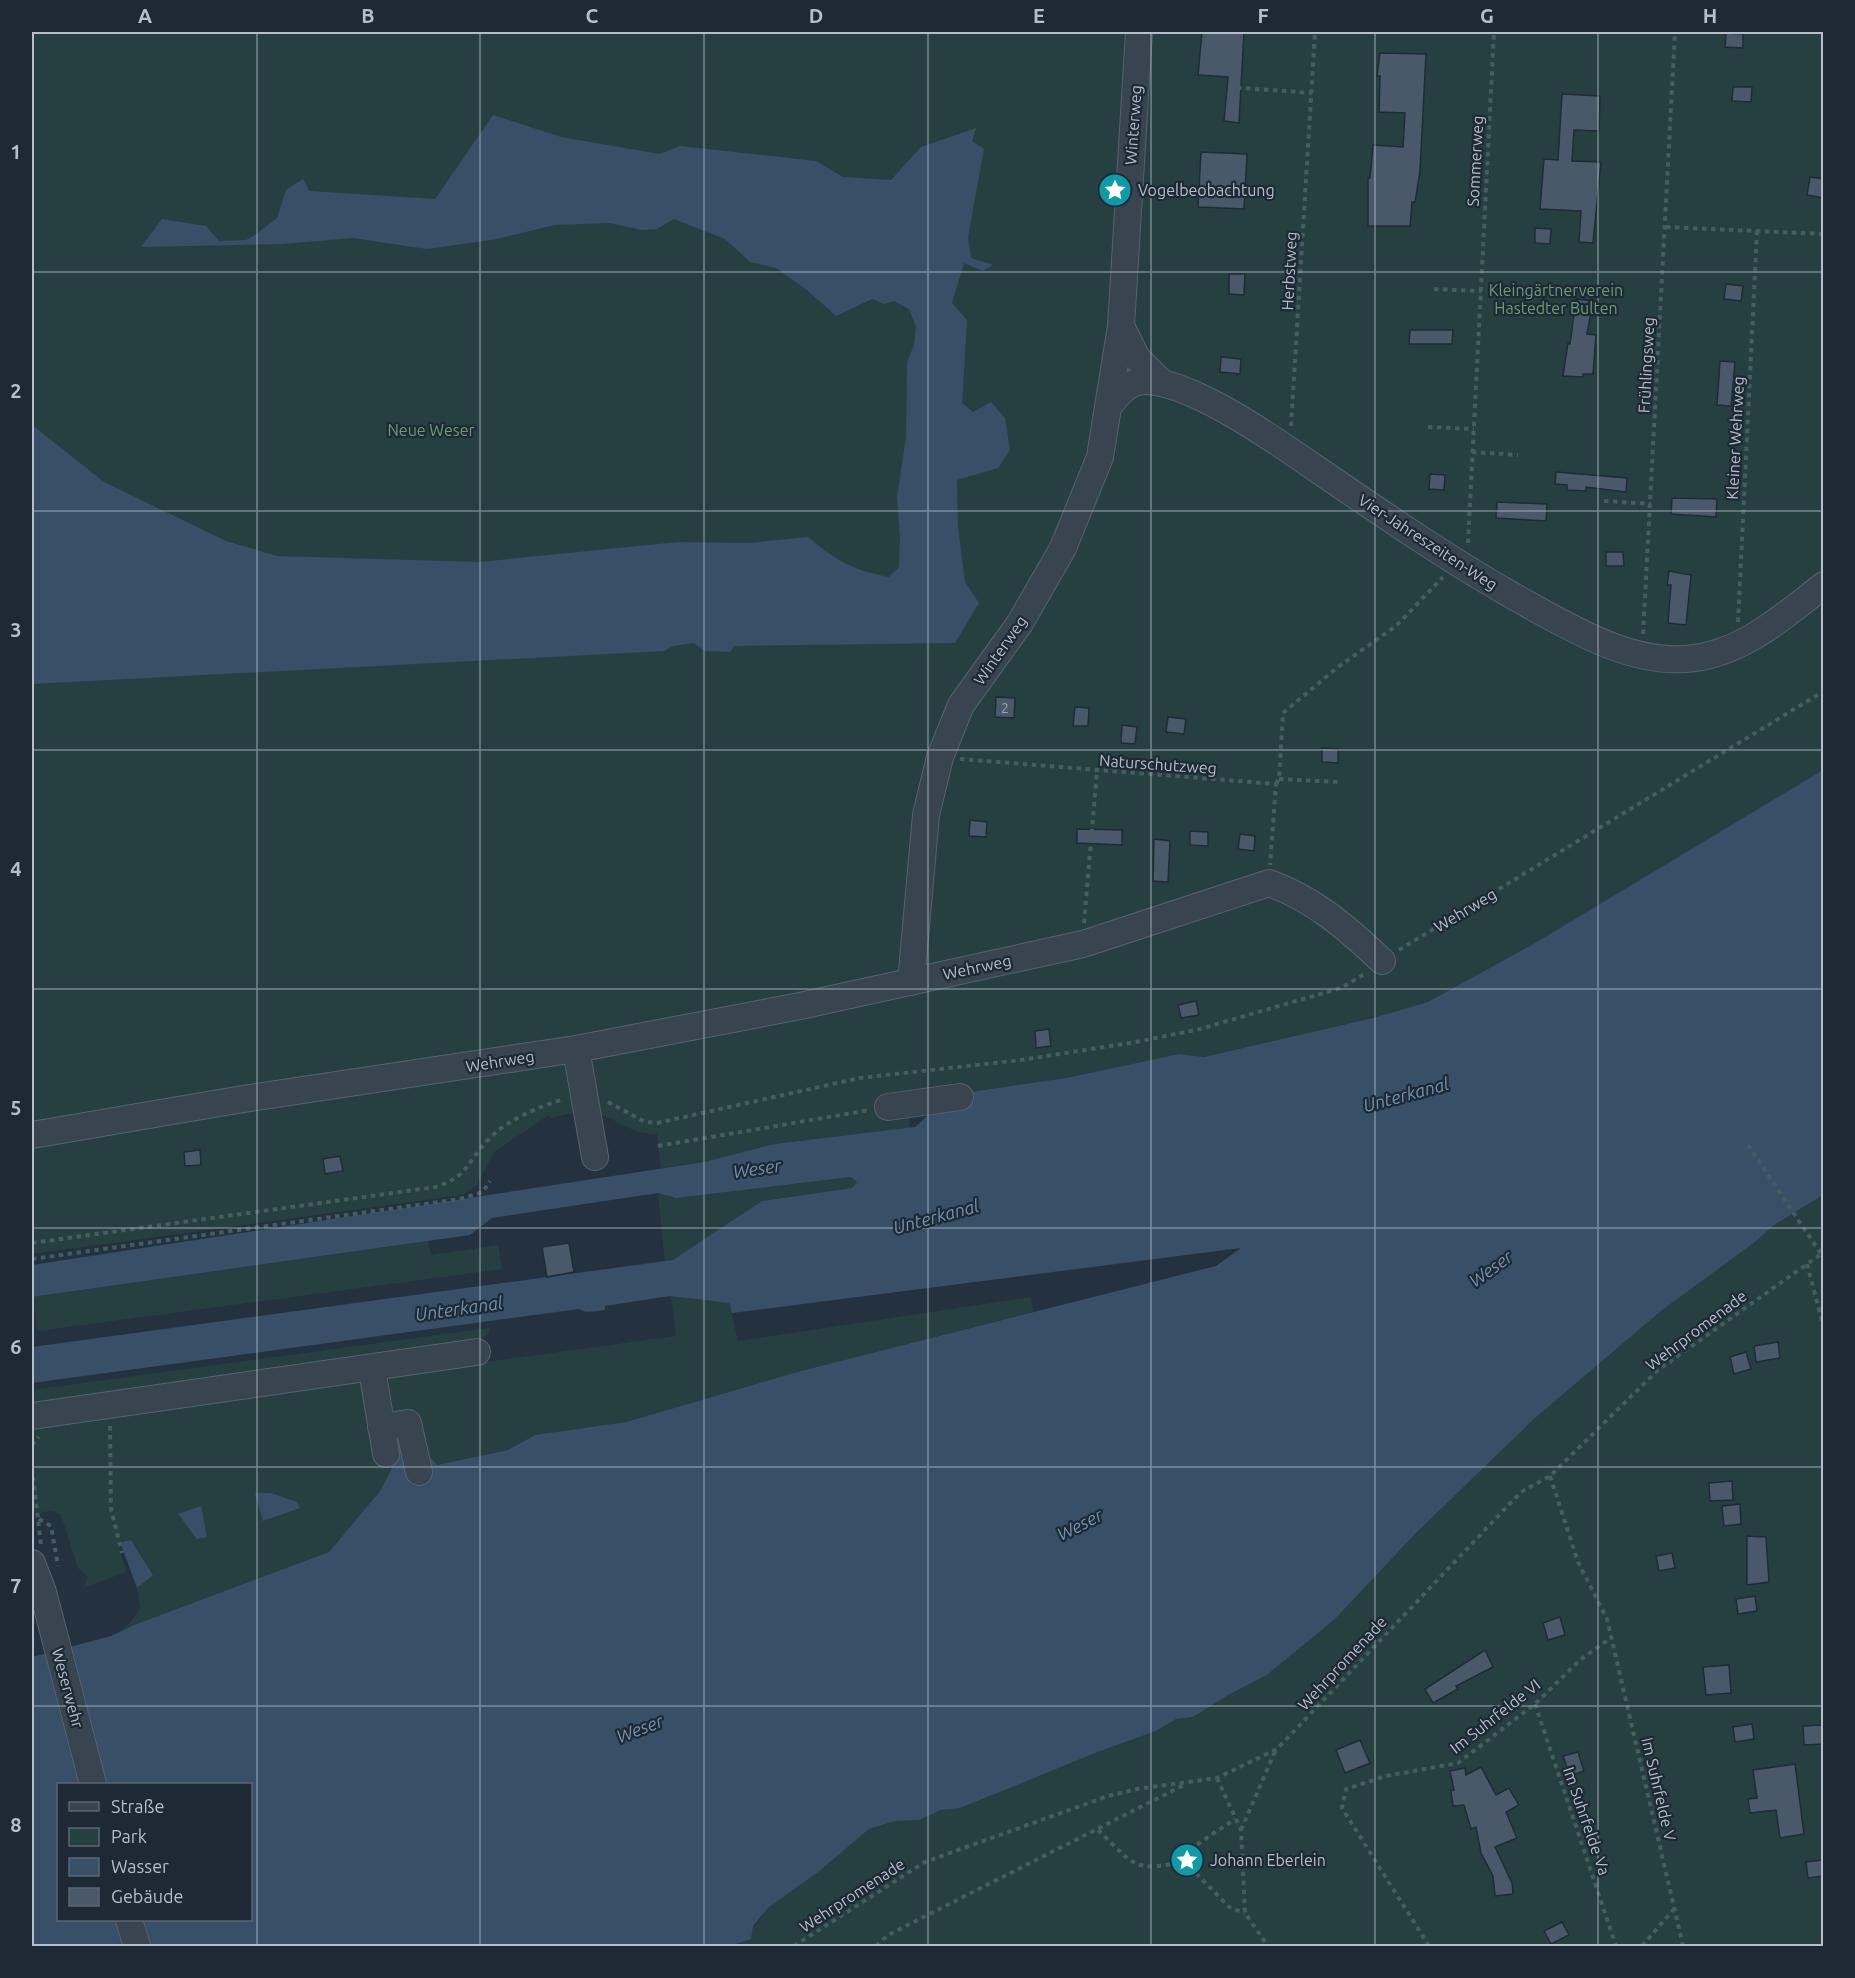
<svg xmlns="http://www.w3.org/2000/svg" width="1855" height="1978" viewBox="0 0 1855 1978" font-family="Ubuntu,sans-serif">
<rect width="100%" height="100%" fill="#243240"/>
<g fill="#264041">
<polygon points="32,32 1132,32 1110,348 1095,450 1039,580 966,680 937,726 912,833 907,918 897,975 764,1006 32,1127"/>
<polygon points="1145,32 1823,32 1823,578 1776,618 1701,652 1613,639 1472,567 1168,377 1130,339"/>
<path d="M1129,390L1190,400L1447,565L1694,667L1823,594V770L1535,943L1428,1002L1373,1018L1204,1057L1179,1054L1066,1078L950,1095L898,1114L909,1118L910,1128L774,1144L704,1162L661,1168L657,1134C631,1135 615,1117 594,1113C579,1110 565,1115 551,1118L549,1115L494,1152L477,1185L462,1195L32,1254V1143L915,986L945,766Z"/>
<polygon points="851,1177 857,1182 852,1188 762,1201 678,1258 665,1261 658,1193 676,1198"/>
<polygon points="1823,1195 1823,1946 730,1946 751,1931 769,1907 869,1829 895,1821 919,1820 941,1810 960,1808 1005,1790 1095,1753 1156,1731 1176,1719 1193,1717 1230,1694 1267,1675 1335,1619 1415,1534 1534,1419 1661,1311 1755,1242 1774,1225"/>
<polygon points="428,1241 431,1255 498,1245 502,1269 37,1331 35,1311 32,1311 32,1297"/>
<polygon points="671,1296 729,1303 738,1341 1031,1297 1033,1312 797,1372 626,1422 535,1435 508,1450 437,1465 421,1446 398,1449 391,1470 380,1491 329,1552 121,1630 131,1622 140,1609 137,1588 153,1574 131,1540 118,1544 126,1572 83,1588 88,1577 78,1568 61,1515 52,1511 32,1513 35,1543 32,1538 32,1390 489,1328 490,1331 476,1347 479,1363 676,1336"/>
</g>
<g fill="#384f68" fill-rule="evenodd">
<path d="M493,115L561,137L660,154L680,146L816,161L843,177L891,180L921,147L976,128L972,141L984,149L968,237L971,258L993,265L983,271L964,263L952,303L967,320L962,403L973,412L991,402L1005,418L1010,450L998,468L957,480L958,527L965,582L979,603L955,643L734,646L730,652L704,651L694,643L673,646L664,651L32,684V425L104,482L226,541L277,556L479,562L678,542L748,543L808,537C837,561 852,570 889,577L899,567L900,537L897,497L906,437L907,362L914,345L916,327L909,309L894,301L884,304L872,299L836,316L807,290L776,268L750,262L725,239L674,219L657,229L642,230L610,223L555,225L497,239L427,249L353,238L283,244L141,247L162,219L206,226L219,241L246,240L255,235L277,218L286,190L303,179L309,191L435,199Z"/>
<path d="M1823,770V1195L1774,1225L1755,1242L1661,1311L1534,1419L1415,1534L1335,1619L1267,1675L1230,1694L1193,1717L1176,1719L1156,1731L1095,1753L1005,1790L960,1808L941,1810L919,1820L895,1821L869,1829L818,1872L769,1907L753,1926L751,1939L729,1946H32V1657L111,1636L134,1625L329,1552L380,1491L391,1470L398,1449L421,1446L437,1465L508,1450L535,1435L626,1422L797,1372L1216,1266L1241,1248L732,1313L729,1303L670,1296L605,1306V1310C597,1311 586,1314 579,1309L32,1383V1347L673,1260L762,1201L852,1188L857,1182L851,1177L676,1198L658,1193L492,1218L470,1235L32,1297V1265L704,1162L774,1144L915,1127L950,1095L1066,1078L1179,1054L1204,1057L1373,1018L1428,1002L1535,943ZM58,1784H250V1920H58Z"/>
<polygon points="255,1493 271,1493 297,1502 300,1508 263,1521"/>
<polygon points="201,1506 207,1537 197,1539 178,1514"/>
<polygon points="131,1540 153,1575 137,1588 122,1547 122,1542"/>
</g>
<g fill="#4a5969" stroke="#1f2b37" stroke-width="1.5">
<polygon points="1202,32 1244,32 1239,123 1224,121 1228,77 1198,75"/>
<polygon points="1726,33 1743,34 1743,48 1725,47"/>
<polygon points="1380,53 1426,54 1420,171 1415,202 1412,202 1410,226 1368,226 1368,178 1370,178 1373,145 1403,147 1405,113 1379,112 1380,76 1377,76"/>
<polygon points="1733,87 1752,87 1751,102 1732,101"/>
<polygon points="1562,94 1600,96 1599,131 1574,130 1572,161 1601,162 1593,243 1579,242 1581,211 1540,209 1544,159 1558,160"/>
<polygon points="1201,152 1247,154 1244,209 1198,207"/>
<polygon points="1810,177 1824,179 1824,198 1807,195"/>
<polygon points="1535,228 1551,229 1550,244 1535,243"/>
<polygon points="1229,274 1245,274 1244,295 1229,294"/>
<polygon points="1726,284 1743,286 1741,301 1724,299"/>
<polygon points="1576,299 1593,301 1587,334 1596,335 1593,374 1583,374 1583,377 1563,376 1568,343 1570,344"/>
<polygon points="1410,330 1453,330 1452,344 1409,344"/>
<polygon points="1221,357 1241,359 1240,374 1220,372"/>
<polygon points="1720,361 1735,362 1731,406 1717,405"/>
<polygon points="1556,472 1627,478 1626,492 1586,487 1586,491 1567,490 1567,485 1555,484"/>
<polygon points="1430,474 1445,475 1444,490 1429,489"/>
<polygon points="1672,498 1717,499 1716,517 1671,514"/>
<polygon points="1497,502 1547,504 1546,521 1496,518"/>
<polygon points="1606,552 1623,552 1624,566 1606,566"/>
<polygon points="1669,571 1691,575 1686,625 1668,623 1671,585 1667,585"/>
<polygon points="996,697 1015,698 1014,718 995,717"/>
<polygon points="1075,707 1089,708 1088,726 1073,726"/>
<polygon points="1168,717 1186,719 1184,734 1166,732"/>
<polygon points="1122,725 1137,727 1135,744 1121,743"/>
<polygon points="1322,748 1338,749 1338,763 1322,762"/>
<polygon points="970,820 987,822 986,837 969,836"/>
<polygon points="1077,829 1122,830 1122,845 1077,843"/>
<polygon points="1190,831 1208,832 1208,846 1190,845"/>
<polygon points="1240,834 1255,836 1254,851 1238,849"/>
<polygon points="1154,839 1170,841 1168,882 1153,881"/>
<polygon points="1196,1001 1199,1015 1181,1018 1178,1005"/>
<polygon points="1049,1029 1051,1046 1036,1048 1035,1031"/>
<polygon points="200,1150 201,1165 185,1166 184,1152"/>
<polygon points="340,1156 343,1171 325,1174 323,1159"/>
<polygon points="569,1243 574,1272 547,1277 542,1247"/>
<polygon points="1778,1342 1780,1358 1756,1362 1754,1346"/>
<polygon points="1746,1352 1751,1369 1734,1374 1730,1357"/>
<polygon points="1732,1481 1733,1500 1710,1501 1709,1483"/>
<polygon points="1740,1504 1741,1524 1724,1526 1722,1506"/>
<polygon points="1747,1536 1766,1537 1769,1582 1747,1585"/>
<polygon points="1672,1553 1675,1568 1659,1571 1656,1556"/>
<polygon points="1755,1596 1757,1611 1738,1614 1736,1599"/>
<polygon points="1560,1617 1565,1635 1548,1640 1543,1623"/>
<polygon points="1485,1650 1493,1667 1456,1686 1458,1689 1433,1703 1425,1689"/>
<polygon points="1729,1665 1731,1693 1706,1695 1703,1667"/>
<polygon points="1752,1724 1754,1739 1735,1742 1733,1727"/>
<polygon points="1824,1725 1824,1744 1804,1745 1803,1726"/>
<polygon points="1360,1740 1370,1763 1345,1773 1336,1750"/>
<polygon points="1578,1752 1584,1771 1570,1776 1563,1756"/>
<polygon points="1795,1764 1804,1834 1780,1838 1776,1810 1750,1813 1748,1799 1757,1798 1753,1770"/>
<polygon points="1481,1767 1496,1795 1509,1788 1519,1805 1506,1812 1517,1838 1495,1847 1512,1883 1513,1894 1495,1896 1493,1876 1481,1853 1476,1827 1471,1829 1464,1805 1453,1806 1451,1791 1454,1790 1450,1771 1465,1768 1466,1775"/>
<polygon points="1822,1860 1824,1876 1808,1878 1806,1862"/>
<polygon points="1562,1922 1569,1935 1551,1944 1544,1931"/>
</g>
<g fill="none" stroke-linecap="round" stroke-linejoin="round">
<defs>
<g id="minor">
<polyline points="1121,326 1137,358 1162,383"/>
<path d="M1108,407C1118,394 1129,380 1147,381C1189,383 1255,427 1289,450C1368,504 1446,559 1529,605C1576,631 1631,663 1686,659C1742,655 1782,617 1824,585"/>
<polyline points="911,982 926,815 940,757 961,705 1020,623 1063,548 1100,457 1121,326 1139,32"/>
<polyline points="576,1049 595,1157"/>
<polyline points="888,1107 960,1097"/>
<path d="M32,1135L237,1100L576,1049L800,1006L1083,944L1269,883C1314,899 1347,928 1382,961"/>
<polyline points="372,1369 386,1454"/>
<polyline points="32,1416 477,1352"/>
<polyline points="381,1427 408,1423 419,1472"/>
<polyline points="32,1563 43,1592 93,1784"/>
<polyline points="129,1920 137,1946"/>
</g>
</defs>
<use href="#minor" stroke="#56626e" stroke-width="28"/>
<g stroke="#445d5e" stroke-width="4" stroke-dasharray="4.5 4.5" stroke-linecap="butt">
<polyline points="1228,87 1312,93"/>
<polyline points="1666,227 1824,234"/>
<polyline points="1434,289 1481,291"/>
<polyline points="1291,426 1315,32"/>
<polyline points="1428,427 1474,429"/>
<polyline points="1472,452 1518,455"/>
<polyline points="1604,501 1651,504"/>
<polyline points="1468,543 1494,32"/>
<polyline points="1738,622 1757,231"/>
<polyline points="1643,634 1675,32"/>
<polyline points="960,759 1276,784 1270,865"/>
<polyline points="1279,779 1338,782"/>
<polyline points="1276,784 1279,779 1283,713 1338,667 1396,626 1443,577"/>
<polyline points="1084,923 1097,771"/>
<polyline points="1399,950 1824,691"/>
<polyline points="608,1102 645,1122 657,1123 860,1078 1021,1060 1136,1042 1200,1029 1341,988 1366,973"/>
<polyline points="1748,1145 1821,1254"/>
<polyline points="658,1146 870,1110"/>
<path d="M32,1243L436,1187C468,1176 466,1164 487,1141C506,1120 538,1107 564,1099"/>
<polyline points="32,1259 460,1199 483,1192 490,1181"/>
<polyline points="1807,1264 1824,1329"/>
<polyline points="110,1426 111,1509 122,1553"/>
<polyline points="32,1445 39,1437"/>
<polyline points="32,1468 41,1545"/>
<polyline points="1550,1476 1578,1562 1607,1619 1683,1946"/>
<polyline points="39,1519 51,1526 58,1566"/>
<polyline points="1535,1704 1616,1946"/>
<polyline points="1217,1778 1241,1830 1245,1913 1268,1946"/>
<path d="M1098,1830C1134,1864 1133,1874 1184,1861L1229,1907L1245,1913"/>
<polyline points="1241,1830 1276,1749"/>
<polyline points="1184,1861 1180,1856 1235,1819"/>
<polyline points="794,1946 925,1862 1108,1796 1137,1789 1217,1778 1277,1749 1521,1492 1550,1476 1658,1370 1824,1252"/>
<polyline points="876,1946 888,1935 1186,1784"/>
<polyline points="1429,1946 1342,1808 1346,1789 1386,1776 1458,1763 1535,1704 1580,1660 1612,1637"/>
<polyline points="1642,1946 1674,1909"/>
</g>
<use href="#minor" stroke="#384450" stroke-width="26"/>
</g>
<path fill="none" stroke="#b5bfcb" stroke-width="1.5" stroke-opacity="0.55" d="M257,32V1946M480,32V1946M704,32V1946M928,32V1946M1151,32V1946M1375,32V1946M1598,32V1946M32,272H1824M32,511H1824M32,750H1824M32,989H1824M32,1228H1824M32,1467H1824M32,1706H1824"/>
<defs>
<symbol id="sight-disc" viewBox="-11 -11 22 22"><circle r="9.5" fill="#0f9aa8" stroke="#1d2935"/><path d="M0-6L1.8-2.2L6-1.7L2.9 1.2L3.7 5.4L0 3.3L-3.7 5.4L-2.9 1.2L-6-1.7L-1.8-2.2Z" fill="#fff"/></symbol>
</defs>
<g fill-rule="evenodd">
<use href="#sight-disc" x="1096" y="171" width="38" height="38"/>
<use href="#sight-disc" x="1168" y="1841" width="38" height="38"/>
</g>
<g text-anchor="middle" stroke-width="4.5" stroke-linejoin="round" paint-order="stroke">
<g font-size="14" fill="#9aa6b2">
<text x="1005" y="713">2</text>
</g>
<g font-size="16" fill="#b5bfcb" stroke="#1d2935">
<text transform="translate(1133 125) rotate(-86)" y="6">Winterweg</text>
<text transform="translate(1475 161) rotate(-87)" y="6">Sommerweg</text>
<text transform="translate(1289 271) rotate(-87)" y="6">Herbstweg</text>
<text transform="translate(1646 365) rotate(-87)" y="6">Frühlingsweg</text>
<text transform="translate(1735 438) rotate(-87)" y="6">Kleiner Wehrweg</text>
<text transform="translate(1428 542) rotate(33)" y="6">Vier-Jahreszeiten-Weg</text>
<text transform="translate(1000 650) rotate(-55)" y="6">Winterweg</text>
<text transform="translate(1158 764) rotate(4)" y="6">Naturschutzweg</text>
<text transform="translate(1465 910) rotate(-31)" y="6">Wehrweg</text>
<text transform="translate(977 967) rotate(-12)" y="6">Wehrweg</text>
<text transform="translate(500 1061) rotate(-9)" y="6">Wehrweg</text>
<text transform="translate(1696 1330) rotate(-37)" y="6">Wehrpromenade</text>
<text transform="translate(1342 1663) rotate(-47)" y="6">Wehrpromenade</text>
<text transform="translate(68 1688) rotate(75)" y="6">Weserwehr</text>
<text transform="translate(1495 1716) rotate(-38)" y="6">Im Suhrfelde VI</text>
<text transform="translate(1659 1789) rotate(77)" y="6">Im Suhrfelde V</text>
<text transform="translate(1587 1821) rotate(71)" y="6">Im Suhrfelde Va</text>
<text transform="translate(852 1895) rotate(-33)" y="6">Wehrpromenade</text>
</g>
<g font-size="16" fill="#b5bfcb" stroke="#1d2935" text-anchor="start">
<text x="1138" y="196">Vogelbeobachtung</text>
<text x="1210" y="1866">Johann Eberlein</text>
</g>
<g font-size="16" fill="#6b9c74" stroke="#1d2935">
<text x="1556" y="296">Kleingärtnerverein<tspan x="1556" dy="18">Hastedter Bulten</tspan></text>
<text x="431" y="436">Neue Weser</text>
</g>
<g font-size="18" font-style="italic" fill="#7491ae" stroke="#1d2935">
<text transform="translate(1406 1095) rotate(-15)" y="6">Unterkanal</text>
<text transform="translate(757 1169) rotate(-8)" y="6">Weser</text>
<text transform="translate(936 1217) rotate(-15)" y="6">Unterkanal</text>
<text transform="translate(1491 1269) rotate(-36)" y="6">Weser</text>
<text transform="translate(459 1309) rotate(-8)" y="6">Unterkanal</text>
<text transform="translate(1080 1525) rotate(-27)" y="6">Weser</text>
<text transform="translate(640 1729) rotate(-21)" y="6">Weser</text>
</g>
</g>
<rect width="1855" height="1978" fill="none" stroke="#1d2935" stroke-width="66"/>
<rect x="57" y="1783" width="195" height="138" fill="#1d2935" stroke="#5a6571" stroke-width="1.5"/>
<rect x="69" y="1802" width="30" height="9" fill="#384450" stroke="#5a6571" stroke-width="1.5"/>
<text x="111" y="1813" font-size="18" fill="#b5bfcb">Straße</text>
<rect x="69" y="1828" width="30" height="18" fill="#264041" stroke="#5a6571" stroke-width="1.5"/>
<text x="111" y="1843" font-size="18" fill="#b5bfcb">Park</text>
<rect x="69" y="1858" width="30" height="18" fill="#384f68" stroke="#5a6571" stroke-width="1.5"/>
<text x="111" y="1873" font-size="18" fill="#b5bfcb">Wasser</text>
<rect x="69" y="1888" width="30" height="18" fill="#4a5969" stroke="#5a6571" stroke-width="1.5"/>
<text x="111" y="1903" font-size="18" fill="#b5bfcb">Gebäude</text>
<rect x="33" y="33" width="1789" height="1912" fill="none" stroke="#b5bfcb" stroke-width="2"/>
<g font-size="20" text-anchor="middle" font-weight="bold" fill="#b5bfcb">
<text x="145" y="23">A</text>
<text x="368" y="23">B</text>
<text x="592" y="23">C</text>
<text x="816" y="23">D</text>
<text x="1039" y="23">E</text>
<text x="1263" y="23">F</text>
<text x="1487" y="23">G</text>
<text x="1710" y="23">H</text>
<text x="16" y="159">1</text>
<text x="16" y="398">2</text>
<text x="16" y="637">3</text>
<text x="16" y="876">4</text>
<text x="16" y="1115">5</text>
<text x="16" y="1354">6</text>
<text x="16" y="1593">7</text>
<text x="16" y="1832">8</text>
</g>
</svg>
